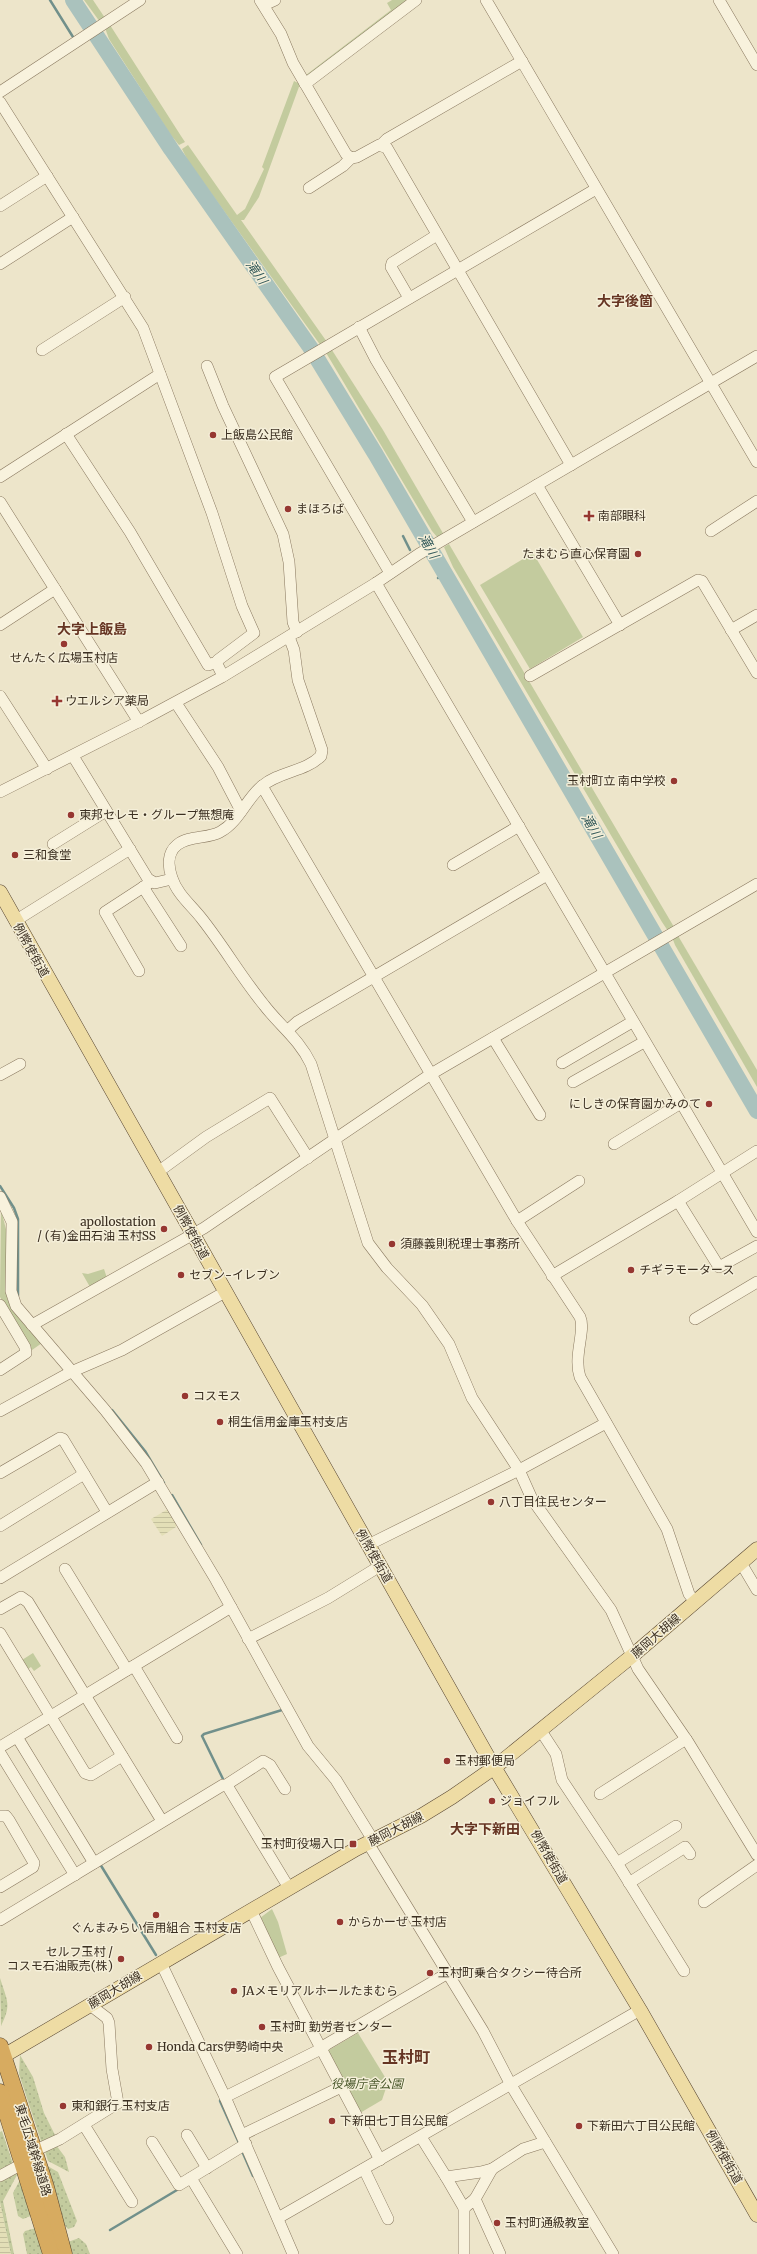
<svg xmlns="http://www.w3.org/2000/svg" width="757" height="2254" viewBox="0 0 757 2254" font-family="Merriweather,'Noto Sans JP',serif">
<defs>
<pattern id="farmland-rules" width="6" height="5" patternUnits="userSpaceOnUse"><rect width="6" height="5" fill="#e3dfb7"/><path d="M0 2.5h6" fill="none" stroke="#c4c09d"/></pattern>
<pattern id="grass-dots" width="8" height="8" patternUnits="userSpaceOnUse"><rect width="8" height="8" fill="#c3cb9e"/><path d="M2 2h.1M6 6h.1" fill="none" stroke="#a8af88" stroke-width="1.8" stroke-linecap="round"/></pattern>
</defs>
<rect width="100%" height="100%" fill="#ede5ca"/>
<g fill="url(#farmland-rules)">
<polygon points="168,1509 176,1522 176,1527 162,1536 151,1519"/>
<polygon points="0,2202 11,2254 0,2254"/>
</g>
<g fill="url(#grass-dots)">
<path d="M0,1978C7,2001 12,2004 1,2026Z"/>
<polygon points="20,2055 33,2077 44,2113 56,2137 42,2144 19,2074"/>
<polygon points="2,2131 13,2164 0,2171 0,2132"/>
<polygon points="56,2145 65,2157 69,2172 48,2161 45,2151"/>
<polygon points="44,2164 58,2172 77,2221 74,2227 68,2229 60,2220"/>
<polygon points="15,2170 17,2175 3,2201 14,2254 11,2254 0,2202 0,2181"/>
<polygon points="22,2176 33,2215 23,2219 18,2216 13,2193"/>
<polygon points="36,2228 46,2254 27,2254 23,2234 25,2231"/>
<polygon points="79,2238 86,2244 90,2254 69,2254 68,2242"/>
</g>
<g fill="#c3cb9e">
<polygon points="84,0 93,0 105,18 100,22"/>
<polygon points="392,0 411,0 308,78 306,75 391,10 387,3"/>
<polygon points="110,25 181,136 185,142 179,145 170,134 109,39 105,28"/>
<polygon points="294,81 300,84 259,197 244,220 241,220 327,342 321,346 188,161 182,149 188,145 237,215 245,209 264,169 262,167"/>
<polygon points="330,347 383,430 444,535 438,538 432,531 325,351"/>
<polygon points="449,544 525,674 524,675 528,682 529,681 674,927 668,931 662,922 453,567 444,547"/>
<polygon points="533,553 583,637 530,669 480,585"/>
<polygon points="677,934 757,1070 757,1087 675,945 672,937"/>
<polygon points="1,1210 7,1233 7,1298 11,1307 42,1343 32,1350 0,1297"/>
<polygon points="104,1269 107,1278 90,1287 82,1273 88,1274"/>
<polygon points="33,1653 41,1666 34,1671 31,1667 28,1669 22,1660"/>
<polygon points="272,1909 278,1922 287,1954 278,1958 260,1918"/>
<polygon points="358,2033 388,2082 382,2100 360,2113 328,2053 329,2050"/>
</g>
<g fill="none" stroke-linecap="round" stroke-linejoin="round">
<g stroke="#71908b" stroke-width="2.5">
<polyline points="50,0 73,37"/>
<polyline points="403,536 410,550"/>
<polyline points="438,578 445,573"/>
<polyline points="0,1186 14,1208 18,1219 18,1296"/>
<polyline points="112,1410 145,1451 164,1483"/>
<polyline points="172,1495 201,1545"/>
<polyline points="223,1779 202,1736 204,1734 282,1710"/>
<polyline points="100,1864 156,1955"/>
<polyline points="220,2101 239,2143"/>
<polyline points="242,2151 253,2176"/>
<polyline points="110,2230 177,2190"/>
</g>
<polyline stroke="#aac2bd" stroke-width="16" points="73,0 171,149 310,347 376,455 757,1111"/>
<defs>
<g id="minor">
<polyline points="260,0 281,34 293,63 346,154 351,158 357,157 379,145 387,148 571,465"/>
<polyline points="486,0 757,462"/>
<polyline points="719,0 757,65"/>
<polyline points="264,5 275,0"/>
<polyline points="305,84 416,0"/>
<polyline points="0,92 140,0"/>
<polyline points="0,102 143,328 212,513 242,606 254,633 218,660 217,664 223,676"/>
<polyline points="382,144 387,139 522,61"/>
<polyline points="309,188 343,166 351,158"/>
<polyline points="0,206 47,176"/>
<polyline points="0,264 73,217"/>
<polyline points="409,298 391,267 392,263 437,235"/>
<polyline points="359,327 376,360 473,522"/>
<polyline points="42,350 125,297"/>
<polyline points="207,366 223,406 283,534 289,562 293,622 297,632"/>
<polyline points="66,434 130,532 208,665 217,662"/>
<polyline points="0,477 160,374"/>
<polyline points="537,485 620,625"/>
<polyline points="0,502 139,722"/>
<polyline points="711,531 757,501"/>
<polyline points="390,573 275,377 596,189"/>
<polyline points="376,583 757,1232"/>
<polyline points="0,625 55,589"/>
<polyline points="731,630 757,615"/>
<path d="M289,637L294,650L298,680L322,750L321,756C305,772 280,771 262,786C246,799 239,822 220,832C208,839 189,835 177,845C167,853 168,867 172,878C177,894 192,906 202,919C224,947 242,978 264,1005C280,1026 299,1039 311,1064L368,1243L387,1268L422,1305L449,1344L472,1398L519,1470L532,1499L611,1610L638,1669L688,1742L757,1855"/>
<polyline points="530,676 698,580 702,581 757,673"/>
<polyline points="0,696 47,769"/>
<polyline points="176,703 218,767 241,811"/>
<polyline points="73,756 148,879 155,883 172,879"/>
<path d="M262,786L517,1221L580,1317C586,1330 573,1356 580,1377L667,1529L689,1594L695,1602"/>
<polyline points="0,792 144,719 222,677 376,583 419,554 757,356"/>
<polyline points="53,844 106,811"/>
<polyline points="453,865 519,826"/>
<polyline points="143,887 181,946"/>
<polyline points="15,921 130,849"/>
<polyline points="139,971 105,912 151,882"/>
<polyline points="288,1030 297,1022 547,875"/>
<polyline points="493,1038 540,1115"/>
<polyline points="562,1063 632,1022"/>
<polyline points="0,1075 20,1064"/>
<polyline points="573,1082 644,1042"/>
<polyline points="614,1144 681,1103"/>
<polyline points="156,1170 162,1169 206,1137 270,1098 308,1158"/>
<polyline points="0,1197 12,1222 11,1291 16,1306 105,1410 146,1463 216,1580 308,1746 336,1780 373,1840"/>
<polyline points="678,1201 719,1267 757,1246"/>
<polyline points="517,1221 579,1181"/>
<polyline points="552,1276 678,1201 757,1151"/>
<polyline points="0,1305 25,1347 26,1353 0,1370"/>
<polyline points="695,1319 757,1282"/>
<polyline points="32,1325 204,1228 431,1074 757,884"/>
<polyline points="0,1411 71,1372 122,1350 225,1292"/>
<polyline points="0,1473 60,1438 63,1439 107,1512"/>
<polyline points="0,1526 84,1474"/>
<polyline points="368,1545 519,1470 606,1423"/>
<polyline points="741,1563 757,1590"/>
<polyline points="65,1569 127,1670"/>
<polyline points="0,1578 158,1482"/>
<polyline points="0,1609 21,1597 28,1602 162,1821"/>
<polyline points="0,1633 85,1773 91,1775 122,1756"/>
<polyline points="248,1639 328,1598 380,1566"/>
<polyline points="134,1666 177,1738"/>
<polyline points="541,1731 556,1754 562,1780 617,1863 684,1971"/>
<polyline points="17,1737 94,1863"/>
<polyline points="0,1747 231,1607"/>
<polyline points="0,1753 75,1875"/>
<polyline points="226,1785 263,1761 270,1765 285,1789"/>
<polyline points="600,1794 686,1739"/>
<polyline points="0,1816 6,1816 9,1820 34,1863 33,1867 0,1887"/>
<polyline points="368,1843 483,2031 511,2085 613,2254"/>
<polyline points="617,1863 676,1826"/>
<polyline points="629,1883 685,1847 690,1854"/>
<polyline points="704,1902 757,1865"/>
<polyline points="251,1910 278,1967 380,2160"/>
<polyline points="0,1920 223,1785 228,1787 289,1888"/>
<polyline points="161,1963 225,2097 293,2254"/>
<polyline points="225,2097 321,2049 327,2044 448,1973"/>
<polyline points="84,2125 132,2202"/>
<polyline points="187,2135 207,2168"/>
<polyline points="242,2135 341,2087"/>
<polyline points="421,2137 446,2177 481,2172 492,2169 523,2149 545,2142"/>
<polyline points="152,2142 179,2185 246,2144"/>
<polyline points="34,2151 60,2139 118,2103 112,2069 109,2023 107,2018 90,2005"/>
<polyline points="364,2169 388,2219"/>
<polyline points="0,2176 24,2163"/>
<polyline points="446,2177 464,2208 464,2254"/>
<polyline points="191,2178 237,2254"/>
<polyline points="475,2199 492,2169"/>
<polyline points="464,2208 475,2199 500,2254"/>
<polyline points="278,2218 640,2010"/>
</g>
<g id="major">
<polyline points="0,892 488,1757 640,2010 757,2215"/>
<polyline points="0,2058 356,1849 421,1816 452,1797 495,1767 632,1656 757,1549"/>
</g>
<g id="highway">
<polyline points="0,2046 46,2187 64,2254"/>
<polyline points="0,2092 51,2254"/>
</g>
</defs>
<use href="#minor" stroke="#89785f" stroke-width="12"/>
<use href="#major" stroke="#584632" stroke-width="15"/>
<use href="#highway" stroke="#584632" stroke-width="17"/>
<use href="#minor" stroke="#f8f2dd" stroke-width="11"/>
<use href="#major" stroke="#eedca4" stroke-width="14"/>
<use href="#highway" stroke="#d7ab60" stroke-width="16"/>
</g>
<g fill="#963731" stroke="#f5efd9" stroke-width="1.5">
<circle cx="213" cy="435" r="4"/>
<circle cx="288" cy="509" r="4"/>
<path d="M587 510h4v4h4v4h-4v4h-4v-4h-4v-4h4z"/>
<circle cx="638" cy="554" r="4"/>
<circle cx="64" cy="644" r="4"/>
<path d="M55 695h4v4h4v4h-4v4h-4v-4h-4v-4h4z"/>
<circle cx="674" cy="781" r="4"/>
<circle cx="71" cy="815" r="4"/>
<circle cx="15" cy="855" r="4"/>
<circle cx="709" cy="1104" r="4"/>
<circle cx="164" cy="1229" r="4"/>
<circle cx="392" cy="1244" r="4"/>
<circle cx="631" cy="1270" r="4"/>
<circle cx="181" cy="1275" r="4"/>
<circle cx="185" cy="1396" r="4"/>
<circle cx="220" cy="1422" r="4"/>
<circle cx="491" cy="1502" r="4"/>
<circle cx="447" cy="1761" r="4"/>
<circle cx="492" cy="1801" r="4"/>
<rect x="349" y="1840" width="8" height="8" rx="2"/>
<circle cx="156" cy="1915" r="4"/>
<circle cx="340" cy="1922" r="4"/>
<circle cx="121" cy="1959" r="4"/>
<circle cx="430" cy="1973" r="4"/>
<circle cx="234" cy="1991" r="4"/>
<circle cx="262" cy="2027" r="4"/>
<circle cx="149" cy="2047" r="4"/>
<circle cx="63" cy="2106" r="4"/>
<circle cx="332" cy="2121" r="4"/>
<circle cx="579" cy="2126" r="4"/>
<circle cx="497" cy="2223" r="4"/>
</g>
<g text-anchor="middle" stroke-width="3" stroke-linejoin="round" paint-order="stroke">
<g font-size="12" fill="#3b2f21" stroke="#f5efd9" text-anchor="start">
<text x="221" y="439">上飯島公民館</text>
<text x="296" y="513">まほろば</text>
<text x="598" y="520">南部眼科</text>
<text x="630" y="558" text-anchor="end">たまむら直心保育園</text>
<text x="64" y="662" text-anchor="middle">せんたく広場玉村店</text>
<text x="65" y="705">ウエルシア薬局</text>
<text x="666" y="785" text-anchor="end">玉村町立 南中学校</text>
<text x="79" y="819">東邦セレモ・グループ無想庵</text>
<text x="23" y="859">三和食堂</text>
<text x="701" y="1108" text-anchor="end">にしきの保育園かみのて</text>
<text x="156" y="1226" text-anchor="end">apollostation<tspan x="156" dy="14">/ (有)金田石油 玉村SS</tspan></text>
<text x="400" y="1248">須藤義則税理士事務所</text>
<text x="639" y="1274">チギラモータース</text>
<text x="189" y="1279">セブン-イレブン</text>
<text x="193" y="1400">コスモス</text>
<text x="228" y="1426">桐生信用金庫玉村支店</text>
<text x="499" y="1506">八丁目住民センター</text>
<text x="455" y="1765">玉村郵便局</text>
<text x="500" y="1805">ジョイフル</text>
<text x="345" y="1848" text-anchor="end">玉村町役場入口</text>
<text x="348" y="1926">からかーぜ 玉村店</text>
<text x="156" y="1932" text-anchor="middle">ぐんまみらい信用組合 玉村支店</text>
<text x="113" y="1956" text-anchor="end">セルフ玉村 /<tspan x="113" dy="14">コスモ石油販売(株)</tspan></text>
<text x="438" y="1977">玉村町乗合タクシー待合所</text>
<text x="242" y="1995">JAメモリアルホールたまむら</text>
<text x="270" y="2031">玉村町 勤労者センター</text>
<text x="157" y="2051">Honda Cars伊勢崎中央</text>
<text x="71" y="2110">東和銀行 玉村支店</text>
<text x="340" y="2125">下新田七丁目公民館</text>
<text x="587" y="2130">下新田六丁目公民館</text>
<text x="505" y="2227">玉村町通級教室</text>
</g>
<g font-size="12" fill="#3b2f21" stroke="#f5efd9">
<text transform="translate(31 950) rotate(61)" y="4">例幣使街道</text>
<text transform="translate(191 1232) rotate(61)" y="4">例幣使街道</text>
<text transform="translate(374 1556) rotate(60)" y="4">例幣使街道</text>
<text transform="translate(656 1636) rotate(-41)" y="4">藤岡大胡線</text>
<text transform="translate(396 1829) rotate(-27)" y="4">藤岡大胡線</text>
<text transform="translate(549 1857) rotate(60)" y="4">例幣使街道</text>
<text transform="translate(115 1990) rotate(-31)" y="4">藤岡大胡線</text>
<text transform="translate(33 2150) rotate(73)" y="4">東毛広域幹線道路</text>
<text transform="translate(724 2157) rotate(60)" y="4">例幣使街道</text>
</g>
<g font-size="12" font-style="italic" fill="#485629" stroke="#f5efd9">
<text x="367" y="2088">役場庁舎公園</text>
</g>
<g font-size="13" font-style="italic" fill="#32595a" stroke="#f5efd9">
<text transform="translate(257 272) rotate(55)" y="5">滝川</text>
<text transform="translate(429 546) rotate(60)" y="5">滝川</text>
<text transform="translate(592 826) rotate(60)" y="5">滝川</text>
</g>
<g font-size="14" font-weight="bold" fill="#663523" stroke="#f5efd9">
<text x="625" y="306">大字後箇</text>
<text x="92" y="634">大字上飯島</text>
<text x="485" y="1834">大字下新田</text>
</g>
<g font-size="16" font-weight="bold" fill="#663523" stroke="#f5efd9">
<text x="406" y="2063">玉村町</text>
</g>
</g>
</svg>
